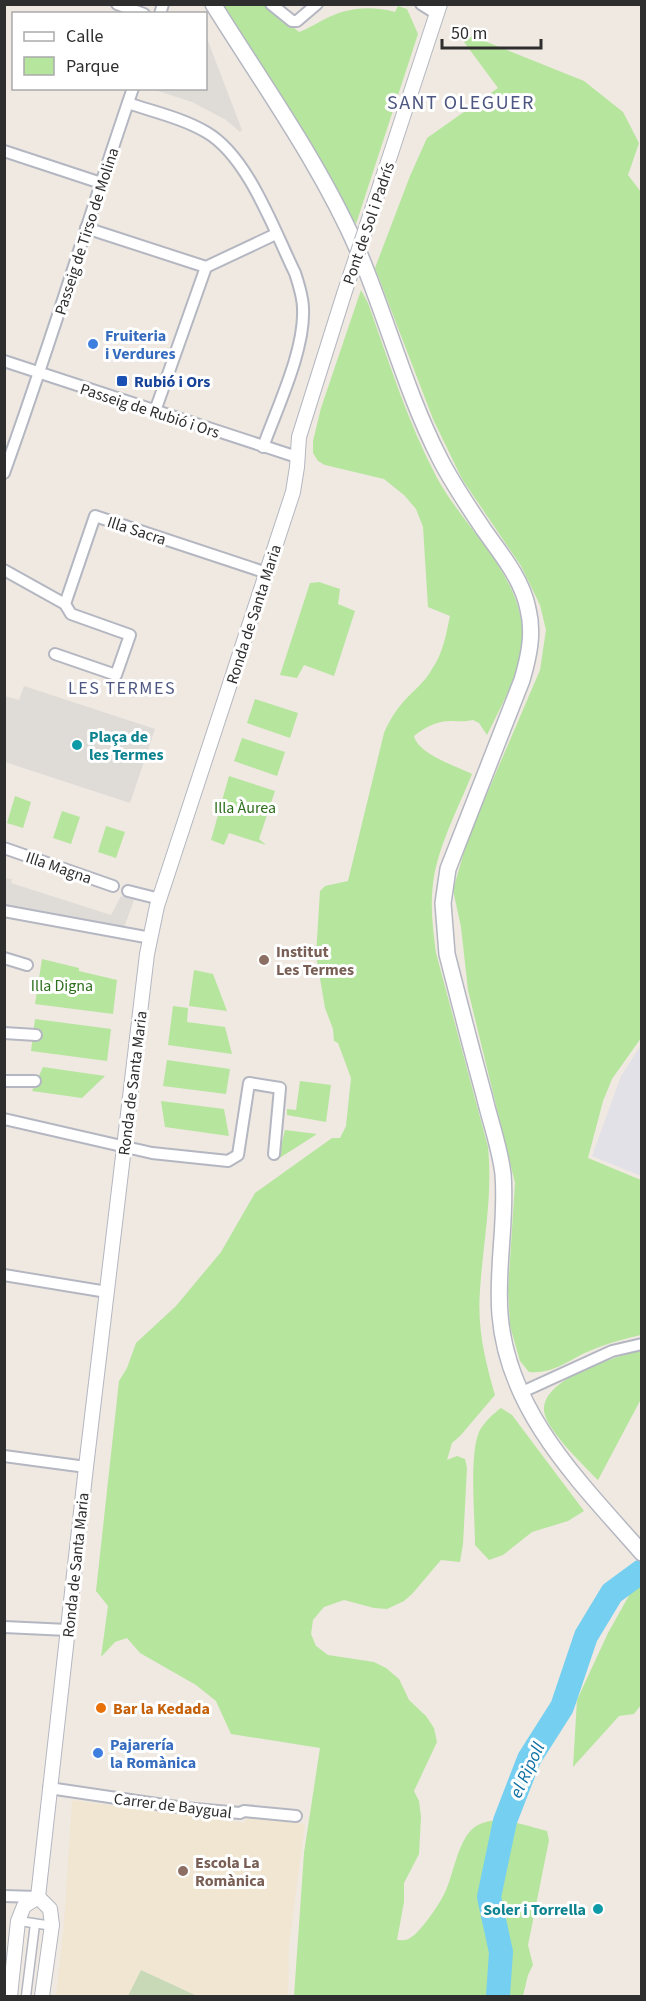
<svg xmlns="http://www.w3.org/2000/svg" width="646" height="2001" viewBox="0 0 646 2001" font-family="'Source Sans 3',sans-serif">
<rect width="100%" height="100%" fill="#efe9e1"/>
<polygon fill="#e3e1e8" points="641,1045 641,1176 592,1156 621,1076"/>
<polygon fill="#f0e6d1" points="72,1800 245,1823 246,1817 305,1824 289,1945 288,1996 197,1996 142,1970 128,1996 56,1996 64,1924"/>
<g fill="#b6e59e">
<path d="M221,5H266L299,32C310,28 318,22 329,17C351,7 372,6 395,12L398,6L407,9L418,34L356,224Z"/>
<path d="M472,36L584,81L623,112L639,143L628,175L641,192V1038L612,1079L603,1101L588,1158L641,1180V1335C623,1339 605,1344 587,1352C567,1361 553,1374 529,1372L520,1361L510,1326L508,1290L515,1183L468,990L461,927L453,890L468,838L540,670L546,630L540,605L521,566L462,479L433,419L375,268L410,176L427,138L498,88L464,42Z"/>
<path d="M361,290L368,303C389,362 408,423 437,478C463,526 517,571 522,627C525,666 503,702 487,735L479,723L473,720C464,722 459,721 450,721C436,721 424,728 414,736C418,754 456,766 472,774C458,809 438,846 433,883C430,907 433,930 436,953L488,1147C493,1195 483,1243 480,1290C477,1328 485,1360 495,1395L460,1436L452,1443L447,1460L457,1456L465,1459L467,1468L463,1544L460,1562L441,1560L412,1594L404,1601L387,1609L374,1608L344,1600L324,1607L313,1620L311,1634L316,1646L328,1655L374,1662L386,1668L399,1679L409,1700L426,1716L434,1728L437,1742L414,1791L419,1801L421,1817L419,1854L404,1883V1902L397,1940C402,1940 406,1941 410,1938C420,1933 442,1901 446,1890C454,1873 459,1834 478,1825C499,1814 526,1826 547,1831L549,1840L528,1945L533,1965L528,1975L523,1996H294L304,1853L320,1748L231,1734L216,1701L196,1685L140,1653L127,1638L115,1642L101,1657L108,1606L96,1591L119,1381L127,1368L136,1343L176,1306L221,1252L255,1193L332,1138H340L346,1126L351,1078L338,1043L334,1041L333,1029L325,1008L316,955L320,891L325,886L348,881L384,733C389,721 396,710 404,701C414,690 425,682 432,669C443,653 446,635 450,616L428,607L423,527L416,509L404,495L384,479L325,465L318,461L313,453V441L321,408Z"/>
<polygon points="319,582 340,589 338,604 355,611 334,676 304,665 297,678 280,675 310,583"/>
<polygon points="255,699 298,713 290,738 247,723"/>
<polygon points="242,738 285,752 277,776 234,761"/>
<polygon points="229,776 275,791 259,839 266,845 229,833 224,845 211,840"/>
<polygon points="15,796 31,802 23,828 7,823"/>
<polygon points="62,811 80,817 71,844 53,838"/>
<polygon points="106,826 125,832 116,858 98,852"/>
<polygon points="42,959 79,968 79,971 117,980 113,1014 35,1004"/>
<polygon points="194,970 213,974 227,1011 189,1006"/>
<polygon points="173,1006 188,1008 187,1022 225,1027 232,1054 168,1045"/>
<polygon points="35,1019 111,1029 107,1061 31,1051"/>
<polygon points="167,1060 230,1069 226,1094 163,1086"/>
<polygon points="43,1067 105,1076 82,1098 32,1091"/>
<polygon points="300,1081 331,1085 326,1122 287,1115 287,1109 296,1110"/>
<polygon points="161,1101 224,1109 229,1136 165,1127"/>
<polygon points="285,1130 317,1134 278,1159"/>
<path d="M641,1350V1399L598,1480C584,1466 550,1433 545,1415C535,1379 617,1357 641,1350Z"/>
<path d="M501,1408L512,1415L584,1511L568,1521L532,1532L503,1555L489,1560L475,1545C475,1516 469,1456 479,1432C484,1422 493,1414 501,1408Z"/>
<polygon points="641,1579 641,1705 634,1714 619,1716 573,1767 577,1700 608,1633 631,1592"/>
</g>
<polygon fill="#c8d9b8" points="141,1970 197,1996 128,1996"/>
<g fill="#dfdcd8">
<polygon points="206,36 242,130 240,132 226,120 192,102 152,89 206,88"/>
<polygon points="24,686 155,729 130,803 5,762 5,696 19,700"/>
<polygon points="5,878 12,879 11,883 111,915 121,896 134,900 125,925 126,929 5,905"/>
</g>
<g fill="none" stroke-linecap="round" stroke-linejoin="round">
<polyline stroke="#75cff0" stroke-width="24" points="498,1996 501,1952 489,1897 505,1821 529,1759 562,1707 586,1636 612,1593 642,1571"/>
<defs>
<g id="pedestrian">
<polyline points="26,1922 46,1925"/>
<polyline points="26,1996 35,1924"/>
</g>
<g id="minor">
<polyline points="117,4 144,14"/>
<polyline points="271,4 292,21 297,21 317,4"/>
<polyline points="421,4 437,14"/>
<polyline points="160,14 163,4"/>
<path d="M128,103C154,112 182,118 206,132C248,156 274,230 295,273C299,285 303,297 303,309C305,350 277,408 263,447"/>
<polyline points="4,151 101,183"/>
<polyline points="86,228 206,267 276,234"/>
<polyline points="4,361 297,457"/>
<polyline points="155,411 206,267"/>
<path d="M4,473C50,346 89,216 133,88"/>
<polyline points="4,570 65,604 71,614 130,635 116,675 55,654"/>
<polyline points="65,604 95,516 267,573"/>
<polyline points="4,848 113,886"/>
<polyline points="128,891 160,899"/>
<polyline points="4,911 151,938"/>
<polyline points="4,958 27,965"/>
<polyline points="4,1033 36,1035"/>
<polyline points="4,1081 35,1081"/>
<polyline points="4,1119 152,1153 228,1161 238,1155 249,1083 280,1088 274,1154"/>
<polyline points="4,1275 107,1292"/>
<polyline points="520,1393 612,1351 642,1344"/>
<polyline points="4,1456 86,1467"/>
<polyline points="4,1627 68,1630"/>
<polyline points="49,1788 184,1808 240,1813 244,1811 296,1816"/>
<polyline points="4,1896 37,1897"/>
</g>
<g id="tertiary">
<polyline points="391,153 440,4"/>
<polyline points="38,1897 86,1467 147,954 157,906 293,492 297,467 299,437 344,294"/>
<polyline points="38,1897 50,1909 52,1925 42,1996"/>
<polyline points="10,1996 18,1921 24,1906 38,1897"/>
</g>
<path id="secondary" d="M213,4C264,86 322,166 360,255C388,322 406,392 439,457C452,483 468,506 484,530C501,554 522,579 528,609C534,633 529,656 522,680L448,869L443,903L447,954C459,1001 471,1048 484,1095C490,1121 500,1148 503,1174C507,1221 496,1268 500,1315C508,1413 581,1483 642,1553"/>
</defs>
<use href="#pedestrian" stroke="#b4b7c1" stroke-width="11"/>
<use href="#minor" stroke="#b4b7c1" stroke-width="14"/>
<use href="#tertiary" stroke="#b4b7c1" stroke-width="16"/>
<use href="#secondary" stroke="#b4b7c1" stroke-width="18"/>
<use href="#pedestrian" stroke="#fff" stroke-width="8"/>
<use href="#minor" stroke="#fff" stroke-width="10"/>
<use href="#tertiary" stroke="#fff" stroke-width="14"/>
<use href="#secondary" stroke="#fff" stroke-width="15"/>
<defs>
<polyline id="tertiary-bridge" points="344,294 391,153"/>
</defs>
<use href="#tertiary-bridge" stroke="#b4b7c1" stroke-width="16" stroke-linecap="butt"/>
<use href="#tertiary-bridge" stroke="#fff" stroke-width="14"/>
</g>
<g fill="#3f7fe0" stroke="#fff" stroke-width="2">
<circle cx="93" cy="344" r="6"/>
<circle cx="98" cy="1753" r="6"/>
</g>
<rect fill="#1a4fb4" stroke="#fff" stroke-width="2" x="116" y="375" width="12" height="12" rx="3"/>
<g fill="#0f9aa8" stroke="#fff" stroke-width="2">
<circle cx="77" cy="745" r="6"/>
<circle cx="598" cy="1909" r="6"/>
</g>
<g fill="#8d6e63" stroke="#fff" stroke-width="2">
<circle cx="264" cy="960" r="6"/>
<circle cx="183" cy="1871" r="6"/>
</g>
<circle fill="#e8710a" stroke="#fff" stroke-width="2" cx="101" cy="1708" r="6"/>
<g text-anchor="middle" stroke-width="6" stroke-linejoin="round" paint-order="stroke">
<g font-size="16" fill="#2e2e2e" stroke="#fff">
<text transform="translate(368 223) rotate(-71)" y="6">Pont de Sol i Padrís</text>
<text transform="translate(86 231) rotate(-72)" y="6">Passeig de Tirso de Molina</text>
<text transform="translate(150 410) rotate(18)" y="6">Passeig de Rubió i Ors</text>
<text transform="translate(137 530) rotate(18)" y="6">Illa Sacra</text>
<text transform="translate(253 614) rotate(-72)" y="6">Ronda de Santa Maria</text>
<text transform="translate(59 867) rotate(19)" y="6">Illa Magna</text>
<text transform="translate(132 1083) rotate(-83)" y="6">Ronda de Santa Maria</text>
<text transform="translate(75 1565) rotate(-84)" y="6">Ronda de Santa Maria</text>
<text transform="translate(173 1805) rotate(7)" y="6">Carrer de Baygual</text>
</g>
<g font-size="16" font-weight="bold" fill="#366cbe" stroke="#fff" text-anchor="start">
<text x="105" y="341">Fruiteria<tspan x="105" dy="18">i Verdures</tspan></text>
<text x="110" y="1750">Pajarería<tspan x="110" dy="18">la Romànica</tspan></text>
</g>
<g font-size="16" font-weight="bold" fill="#164399" stroke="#fff" text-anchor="start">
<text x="134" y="387">Rubió i Ors</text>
</g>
<g font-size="16" font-weight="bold" fill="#0d838f" stroke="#fff" text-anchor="start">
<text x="89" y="742">Plaça de<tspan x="89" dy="18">les Termes</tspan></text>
<text x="586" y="1915" text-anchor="end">Soler i Torrella</text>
</g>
<g font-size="16" fill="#2c6e1b" stroke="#fff">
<text x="245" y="813">Illa Àurea</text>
<text x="62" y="991">Illa Digna</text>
</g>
<g font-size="16" font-weight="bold" fill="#785e54" stroke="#fff" text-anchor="start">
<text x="276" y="957">Institut<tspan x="276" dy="18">Les Termes</tspan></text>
<text x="195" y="1868">Escola La<tspan x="195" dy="18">Romànica</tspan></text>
</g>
<g font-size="16" font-weight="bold" fill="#c56008" stroke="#fff" text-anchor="start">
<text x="113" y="1714">Bar la Kedada</text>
</g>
<g font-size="18" letter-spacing="1.5" fill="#4d5680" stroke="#fff">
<text x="122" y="694">LES TERMES</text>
</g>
<g font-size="18" font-style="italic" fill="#0d6fa3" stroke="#fff">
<text transform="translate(527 1770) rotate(-65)" y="6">el Ripoll</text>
</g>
<g font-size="20" letter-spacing="1.5" fill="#4d5680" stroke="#fff">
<text x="461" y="109">SANT OLEGUER</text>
</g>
</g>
<rect width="646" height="2001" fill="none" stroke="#2e2e2e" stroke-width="12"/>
<rect x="12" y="12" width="195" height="78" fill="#ffffff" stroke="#ababab" stroke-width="1.5"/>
<rect x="24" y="32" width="30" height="9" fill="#ffffff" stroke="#ababab" stroke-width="1.5"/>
<text x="66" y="42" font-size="18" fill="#2e2e2e">Calle</text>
<rect x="24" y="57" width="30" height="18" fill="#b6e59e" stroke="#ababab" stroke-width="1.5"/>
<text x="66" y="72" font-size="18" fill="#2e2e2e">Parque</text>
<path d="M442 39v9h99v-9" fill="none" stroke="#2e2e2e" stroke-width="3"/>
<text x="451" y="39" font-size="18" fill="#2e2e2e" stroke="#ffffff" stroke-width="4.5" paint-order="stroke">50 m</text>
</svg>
